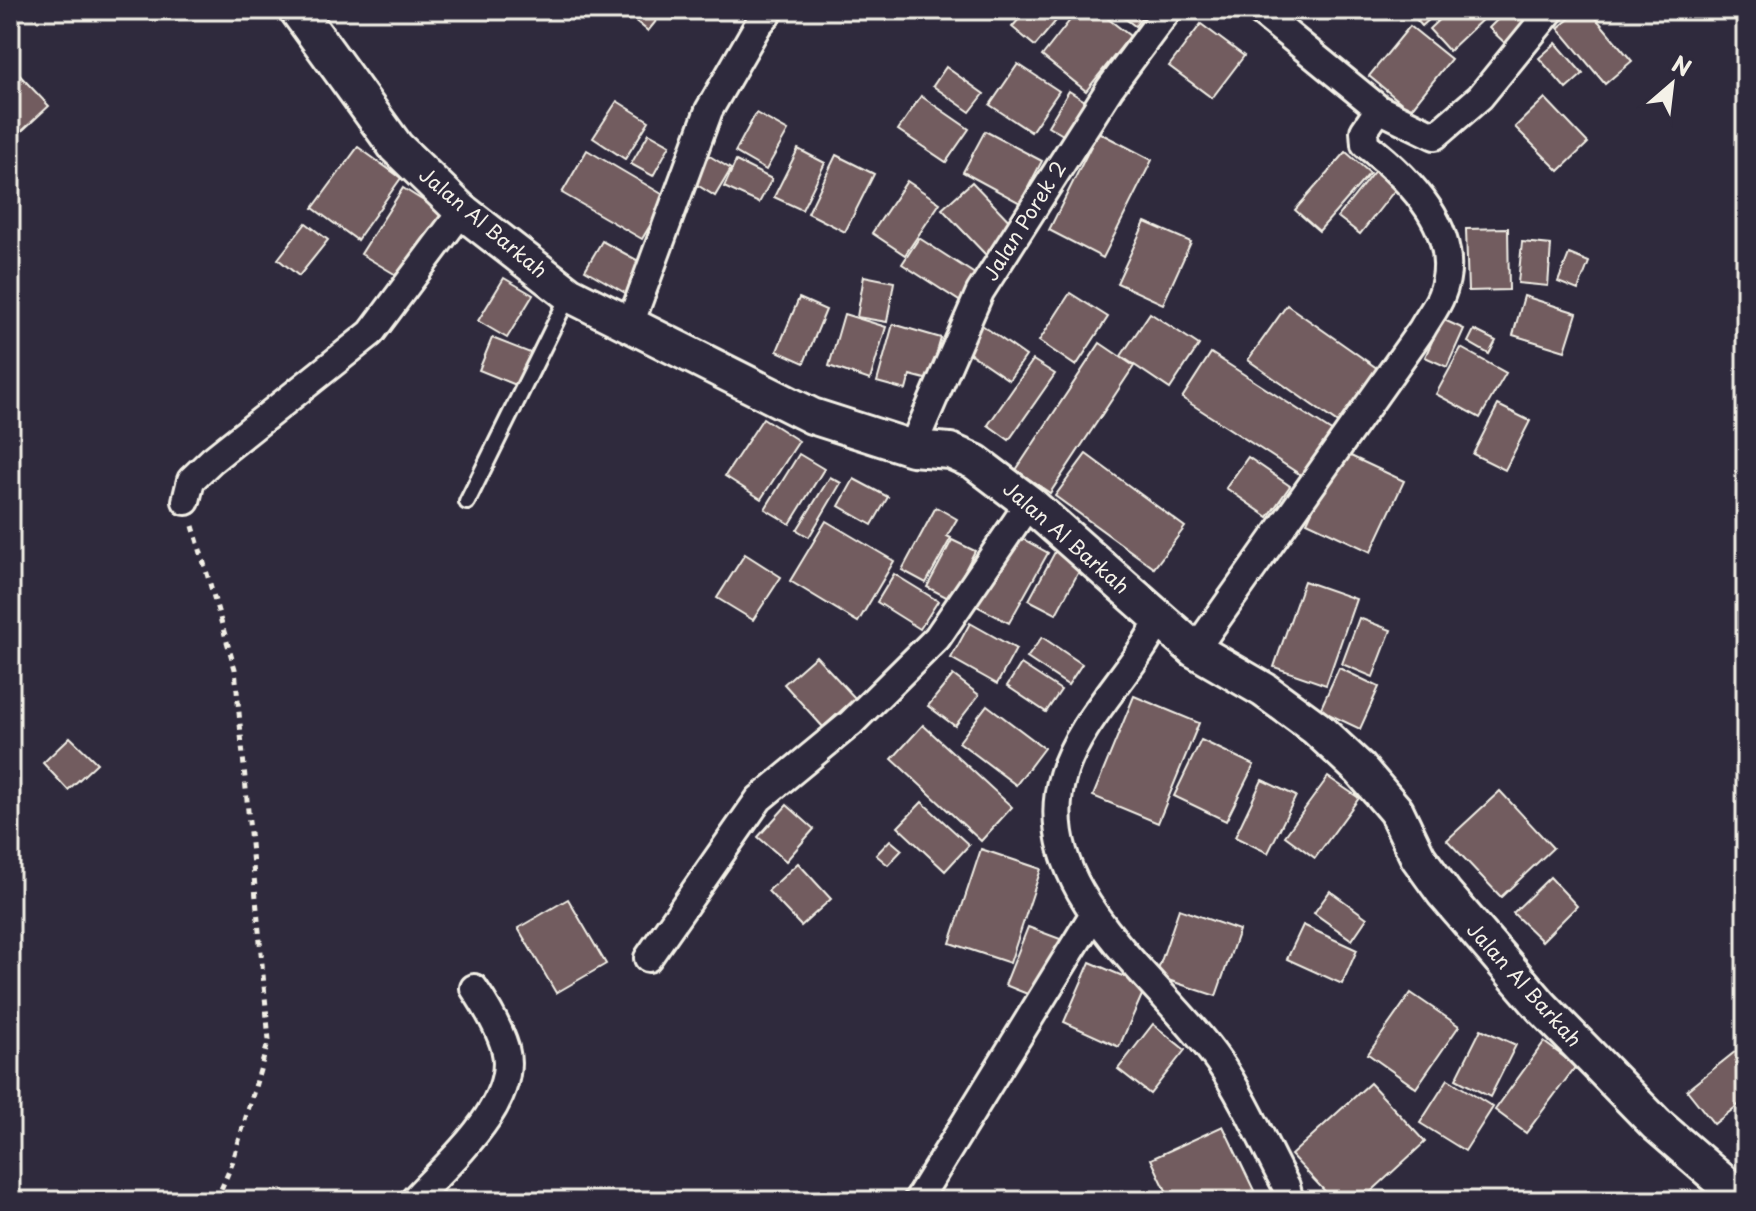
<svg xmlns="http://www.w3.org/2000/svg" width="1756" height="1211" viewBox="0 0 1756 1211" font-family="'Playpen Sans',sans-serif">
<rect width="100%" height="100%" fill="#2f2a3d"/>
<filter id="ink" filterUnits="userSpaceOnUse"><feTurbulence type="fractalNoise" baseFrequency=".0125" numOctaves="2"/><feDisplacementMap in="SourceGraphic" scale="16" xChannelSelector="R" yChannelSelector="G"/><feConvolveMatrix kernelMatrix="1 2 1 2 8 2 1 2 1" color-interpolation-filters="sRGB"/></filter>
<g filter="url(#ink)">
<g fill="#725c5f" stroke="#f4f1e8" stroke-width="2">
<polygon points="622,10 665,10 648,31"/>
<polygon points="1027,10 1065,10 1035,46 1012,27"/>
<polygon points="1078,10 1097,10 1130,36 1086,91 1042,56"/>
<polygon points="1114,10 1147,10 1135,26"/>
<polygon points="1408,10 1440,10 1422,26"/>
<polygon points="1449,10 1478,10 1485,17 1449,51 1429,29"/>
<polygon points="1507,10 1529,10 1536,17 1508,46 1489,28"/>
<polygon points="1580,10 1589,10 1632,61 1605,84 1558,28"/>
<polygon points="1201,24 1244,56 1212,98 1169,66"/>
<polygon points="1410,26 1451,59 1410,110 1369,76"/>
<polygon points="1556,43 1583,74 1566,89 1539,58"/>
<polygon points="1018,64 1059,91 1031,132 990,105"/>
<polygon points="10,65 49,106 10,142"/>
<polygon points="946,67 984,94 970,112 933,86"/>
<polygon points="1069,91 1085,101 1063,135 1048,126"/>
<polygon points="921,96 969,129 946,162 898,130"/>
<polygon points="1545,98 1588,143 1559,171 1515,127"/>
<polygon points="617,101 649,121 625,159 593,138"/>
<polygon points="756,113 788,131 766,170 735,152"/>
<polygon points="985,131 1042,161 1020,203 963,172"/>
<polygon points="1098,132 1152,160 1103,258 1049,230"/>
<polygon points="649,133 670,145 653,176 631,164"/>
<polygon points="358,147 401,178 357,240 313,208"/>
<polygon points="798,149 825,163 802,210 774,197"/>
<polygon points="587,150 667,197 642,239 562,193"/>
<polygon points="703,152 731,169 715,196 686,178"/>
<polygon points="1346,152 1370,173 1319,231 1295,210"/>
<polygon points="836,155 874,174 845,232 808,213"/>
<polygon points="736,161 772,179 759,203 724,187"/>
<polygon points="1380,164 1402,181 1360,234 1338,217"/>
<polygon points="907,181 940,203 905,255 872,233"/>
<polygon points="972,182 1016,228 986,255 942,209"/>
<polygon points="403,188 449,217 408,282 361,254"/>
<polygon points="1145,222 1191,242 1163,304 1117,283"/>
<polygon points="306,223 328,240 299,276 278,259"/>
<polygon points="1508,228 1509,290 1468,291 1466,229"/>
<polygon points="919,238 981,278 964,304 902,264"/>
<polygon points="602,241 644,264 627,294 585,270"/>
<polygon points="1522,242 1551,245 1548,286 1518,283"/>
<polygon points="1569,254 1589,262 1578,290 1558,282"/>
<polygon points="864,276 894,282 887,322 857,317"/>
<polygon points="504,278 533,295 507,338 478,321"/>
<polygon points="1070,293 1108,317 1076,366 1039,341"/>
<polygon points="1524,296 1577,313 1565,351 1513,335"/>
<polygon points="799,298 826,310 804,363 777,351"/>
<polygon points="1287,305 1381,371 1342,426 1248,360"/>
<polygon points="1150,313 1199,345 1170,389 1121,356"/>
<polygon points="844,314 886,327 870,380 829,366"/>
<polygon points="1442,319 1464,329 1447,367 1425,357"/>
<polygon points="979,323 1026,356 1009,380 962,348"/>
<polygon points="893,324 941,338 929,380 910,375 906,390 877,382"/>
<polygon points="1474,330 1496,341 1489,354 1468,342"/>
<polygon points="492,338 533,354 521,387 479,370"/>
<polygon points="1100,343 1134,366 1050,493 1016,470"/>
<polygon points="1461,348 1506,373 1480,418 1436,394"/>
<polygon points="1211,353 1333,432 1304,477 1182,398"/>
<polygon points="1033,360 1055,374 1009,440 988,425"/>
<polygon points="1498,405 1530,421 1505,470 1473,454"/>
<polygon points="763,418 799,441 761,499 725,476"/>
<polygon points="1340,451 1404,481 1371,552 1307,522"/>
<polygon points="799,454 824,469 790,524 765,509"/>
<polygon points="1086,454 1185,527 1154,568 1055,496"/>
<polygon points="1248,457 1290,486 1268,517 1226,488"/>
<polygon points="830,477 841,483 809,537 797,530"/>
<polygon points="854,479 888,497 872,525 839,506"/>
<polygon points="936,507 957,519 947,536 951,538 926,583 902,570"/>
<polygon points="826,521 894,561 858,622 790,581"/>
<polygon points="1012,533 1048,553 1009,623 973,604"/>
<polygon points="952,540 975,551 950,599 927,587"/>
<polygon points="1056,550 1083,564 1056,614 1029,600"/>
<polygon points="745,554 781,577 753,620 717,598"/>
<polygon points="894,574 938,601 920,629 877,602"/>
<polygon points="1304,581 1356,599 1326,685 1274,667"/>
<polygon points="1359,618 1391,630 1373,677 1342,664"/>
<polygon points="970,623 1016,649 997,684 951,658"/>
<polygon points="1042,637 1082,664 1068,685 1027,658"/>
<polygon points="816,656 855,698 823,727 784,684"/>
<polygon points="1021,664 1061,690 1046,712 1007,686"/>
<polygon points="1339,668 1379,687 1360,729 1320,710"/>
<polygon points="953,675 979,695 955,726 928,706"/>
<polygon points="1134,696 1199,723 1158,823 1093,796"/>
<polygon points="987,705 1044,748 1016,785 959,742"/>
<polygon points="923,725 1012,807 981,841 892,759"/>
<polygon points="70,737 97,763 68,790 43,763"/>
<polygon points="1201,740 1254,765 1226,821 1174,796"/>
<polygon points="1328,777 1359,798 1315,858 1285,836"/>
<polygon points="1262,780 1296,796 1268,853 1235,837"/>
<polygon points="1500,791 1553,848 1501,897 1447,840"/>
<polygon points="922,802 969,845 945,871 898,827"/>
<polygon points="787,805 814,829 786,861 758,837"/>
<polygon points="890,840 902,850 888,865 876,855"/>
<polygon points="981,849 1041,869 1010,963 950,943"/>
<polygon points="798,863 831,899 801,926 768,891"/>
<polygon points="1550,877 1577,906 1542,941 1513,913"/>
<polygon points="1330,891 1367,918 1352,940 1314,913"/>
<polygon points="568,899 606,964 556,993 518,928"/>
<polygon points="1179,909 1239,930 1216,996 1156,976"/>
<polygon points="1303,925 1357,950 1342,984 1287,959"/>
<polygon points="1028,927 1063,940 1040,999 1005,985"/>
<polygon points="1090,962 1146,986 1119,1047 1064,1022"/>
<polygon points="1411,993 1459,1026 1416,1088 1368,1054"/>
<polygon points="1153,1024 1185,1050 1150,1094 1118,1069"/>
<polygon points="1481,1029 1516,1045 1490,1097 1456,1079"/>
<polygon points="1544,1042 1576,1066 1526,1133 1495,1110"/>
<polygon points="1746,1043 1746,1099 1714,1124 1687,1090"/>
<polygon points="1448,1079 1493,1107 1465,1151 1420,1123"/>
<polygon points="1370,1083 1425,1142 1361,1201 1334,1201 1291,1155"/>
<polygon points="1223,1126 1259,1201 1171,1201 1151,1159"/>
</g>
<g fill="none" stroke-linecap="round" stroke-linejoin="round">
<defs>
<polyline id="service" points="467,502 569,295"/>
<g id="minor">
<polyline points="1258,10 1379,109 1435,136 1480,97 1551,10"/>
<polyline points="629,327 709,110 758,25 771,10"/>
<polyline points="912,448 980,292 1110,88 1168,10"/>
<polyline points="186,501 191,480 212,460 371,333 462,211"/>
<path d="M1159,620C1133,672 1080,719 1063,775C1028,890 1162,979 1219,1062C1245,1100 1264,1145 1286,1186L1290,1201"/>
<path d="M1195,650L1422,329C1428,318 1437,307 1441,296C1466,234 1410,179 1365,144L1364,131L1379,109"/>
<polyline points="648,958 759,799 851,723 937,638 1029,503"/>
<path d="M413,1201C446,1164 520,1104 505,1048C499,1027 486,1006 474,988"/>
<polyline points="917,1201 1093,915"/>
</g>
<polyline id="tertiary" points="297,10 396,147 462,211 569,294 812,416 912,448 950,451 975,462 1029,503 1195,650 1264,690 1316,728 1360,769 1396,811 1418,857 1444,893 1541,1006 1656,1124 1745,1201"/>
</defs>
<use href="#service" stroke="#f4f1e8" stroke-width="20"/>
<use href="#minor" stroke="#f4f1e8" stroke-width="32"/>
<use href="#tertiary" stroke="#f4f1e8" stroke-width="40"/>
<polyline stroke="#f4f1e8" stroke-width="5" stroke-dasharray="6 6" stroke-linecap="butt" points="193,526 235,669 269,1040 232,1164 216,1201"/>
<use href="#service" stroke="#2f2a3d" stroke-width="14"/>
<use href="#minor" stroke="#2f2a3d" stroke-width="26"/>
<use href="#tertiary" stroke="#2f2a3d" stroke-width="34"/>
</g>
</g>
<g text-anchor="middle" stroke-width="6" stroke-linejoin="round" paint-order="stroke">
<g font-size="20" fill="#f4f1e8" stroke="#2f2a3d">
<text transform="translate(1025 221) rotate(-58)" y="7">Jalan Porek 2</text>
<text transform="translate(483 223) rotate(40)" y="7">Jalan Al Barkah</text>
<text transform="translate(1066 538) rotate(41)" y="7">Jalan Al Barkah</text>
<text transform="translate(1524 985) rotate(48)" y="7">Jalan Al Barkah</text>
</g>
</g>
<rect width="1756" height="1211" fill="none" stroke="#2f2a3d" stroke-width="40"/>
<rect x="20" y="20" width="1716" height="1171" fill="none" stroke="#f4f1e8" stroke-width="3" filter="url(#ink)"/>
<g transform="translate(1672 84) rotate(28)" stroke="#2f2a3d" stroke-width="6" paint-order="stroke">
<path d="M0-6L14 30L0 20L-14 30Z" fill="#f4f1e8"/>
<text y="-12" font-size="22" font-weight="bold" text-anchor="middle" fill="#f4f1e8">N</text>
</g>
</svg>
